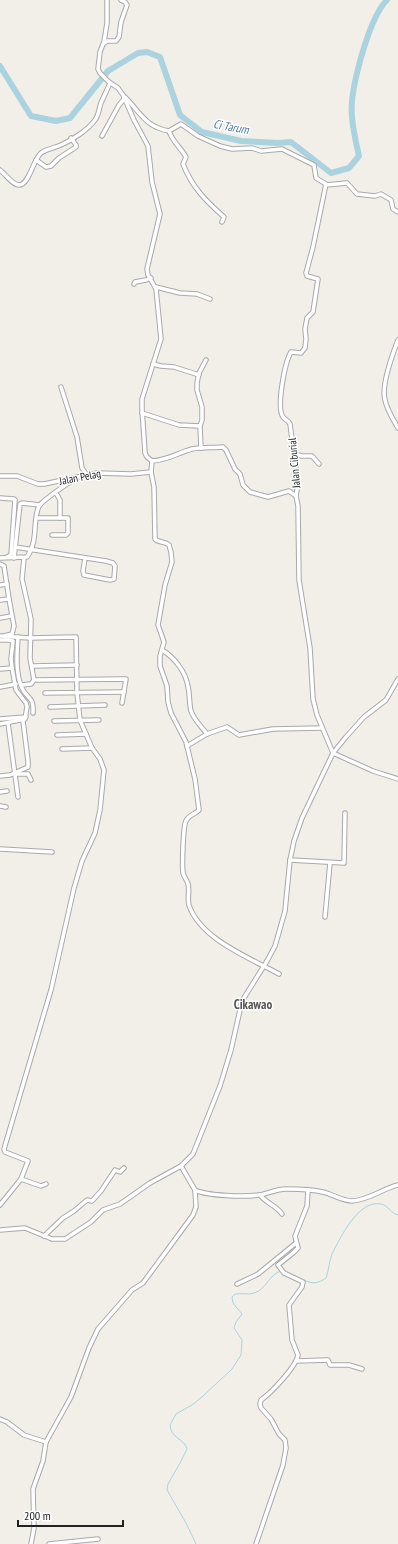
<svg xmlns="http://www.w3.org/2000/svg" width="398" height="1544" viewBox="0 0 398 1544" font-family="'PT Sans Narrow',sans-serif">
<rect width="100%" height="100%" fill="#f2efe9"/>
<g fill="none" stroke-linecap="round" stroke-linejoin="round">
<g stroke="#aad3df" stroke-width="1">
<polyline points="284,1271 290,1274"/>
<path d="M304,1280C312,1284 318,1284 326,1278C329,1270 329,1261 332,1254C340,1238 359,1199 381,1204C388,1205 391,1214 398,1215"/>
<path d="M196,1544L186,1523L167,1490L168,1484L180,1463L187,1449C184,1438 171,1439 170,1425L176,1414L192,1405L203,1396L232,1369L241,1355L242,1340L234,1328L236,1322L242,1314L233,1303L232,1297L235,1294C241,1293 249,1295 254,1293C266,1290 269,1274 281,1271"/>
</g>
<path stroke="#aad3df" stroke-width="6" d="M0,66L31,116L56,121L70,118L108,71L138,53L147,52L160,57L180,115L202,132L241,141L278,143L291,142L331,173L349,168L359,156C356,143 353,130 352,117C349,91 369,18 387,0"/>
<defs>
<g id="street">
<polyline points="104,42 107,23 107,0"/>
<path d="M125,97C140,112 145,127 169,131L181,124L198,136L220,146L232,149L252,148L261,151L282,149L314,165L316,178L326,184L313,247L306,273L307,276L318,279L313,312L307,318L305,329L306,339L305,348L301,353L291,352C285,362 276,407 283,417C285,420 288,420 290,424L298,484L296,496"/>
<path d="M169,131C172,141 181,148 186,157L183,164C192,187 205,200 224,217L222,222"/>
<polyline points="102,136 119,105 125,98"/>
<polyline points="36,160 46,167 51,166 59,158 76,147 76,145 71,138"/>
<path d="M0,170C5,173 12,185 19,185C29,185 33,160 41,153C46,149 54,148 61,145C72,140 88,130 95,120C99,115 99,108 101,103C104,96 107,90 110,83"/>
<polyline points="326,185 347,183 357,194 375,196 381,194 391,200 393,209 398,212"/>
<polyline points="134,284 135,282 146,280 151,278"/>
<polyline points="156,287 180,293 197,294 210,299"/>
<path d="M398,340C393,353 381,386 385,400C387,410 393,419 398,428"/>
<polyline points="153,364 161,366 174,367 199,375"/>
<polyline points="61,387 77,437 82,468 86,474"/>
<polyline points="142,413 179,425 200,426"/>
<polyline points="201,448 200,426 202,420 202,407 197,390 197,383 199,373 206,360"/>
<polyline points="294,454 302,456 312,456 319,464"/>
<path d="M151,472L154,487L155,539C158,543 165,541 169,545L171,552L172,562L165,585L158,625L164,642L160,656V666L167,686L168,702L171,713L186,742L195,779L199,810C196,814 189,814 186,821C183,826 182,866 183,873C184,877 187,880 188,884C190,891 187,898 189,905C200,939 250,958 279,974"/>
<polyline points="0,476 17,476 38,484 44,484 97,473 131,474 151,472 152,461"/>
<polyline points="0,498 14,499 15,500 11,555 7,557"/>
<polyline points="37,518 60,518 60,500 56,493"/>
<polyline points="52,535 66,535 68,533 68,518 60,518"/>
<polyline points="15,547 106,561 113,563 115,566 114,579 110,580 84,575 83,571 85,558"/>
<path d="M0,558L27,557C39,540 32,521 39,506C42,501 70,482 76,478"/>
<polyline points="14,558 20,504 22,503 40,505"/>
<polyline points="0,564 4,566 9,599"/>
<polyline points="0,585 7,584"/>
<polyline points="0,600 9,599 14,626 12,634 4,636"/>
<polyline points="0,618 11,616"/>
<polyline points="0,636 30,638 76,637 77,693 80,720 92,748 100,759 104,770 100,810 95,833 82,861 74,888 51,990 4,1149 5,1152 28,1161 21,1179"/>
<path d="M18,637C17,653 15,673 22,688C27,700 34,695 33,713"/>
<polyline points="0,640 9,640 13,641 11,659 12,668 16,690 26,703 27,707 25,719 0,724"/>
<path d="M162,650C174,657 186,672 188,687C190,695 189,703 191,711C194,720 202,727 207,734"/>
<polyline points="33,666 77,665"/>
<polyline points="0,669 12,668"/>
<polyline points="398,679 386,700 364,717 346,737 333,753 373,771 398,779"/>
<polyline points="36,680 126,679 122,703"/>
<polyline points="21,685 31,684 34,680 30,658 31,619 22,579 24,558"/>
<polyline points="0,687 16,684"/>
<polyline points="45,693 124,692"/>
<polyline points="50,707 105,705"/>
<polyline points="0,719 26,717"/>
<polyline points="54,721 99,720"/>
<polyline points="8,723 18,797"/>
<polyline points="57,735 86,734"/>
<polyline points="187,746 207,734 227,727 239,735 273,729 322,728"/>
<polyline points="62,749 92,748"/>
<polyline points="15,774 28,774 31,780"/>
<polyline points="0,776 10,775 28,767 28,761 23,721"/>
<polyline points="0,792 7,791"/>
<polyline points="0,806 6,807"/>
<polyline points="0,849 52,852"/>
<polyline points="290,860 344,863 345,813"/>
<polyline points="325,917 330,863"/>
<path d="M181,1166L195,1190C207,1196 245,1197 259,1195C268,1194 276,1189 286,1189C297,1189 311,1189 323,1192C332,1194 342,1201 352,1201C369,1200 382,1189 398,1185"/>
<path d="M260,1195C266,1203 277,1206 282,1214"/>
<polyline points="0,1205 21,1179 41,1186 46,1184"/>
<path d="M0,1230L25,1228L52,1239H65L91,1222L103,1210L120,1204L150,1183L181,1166L193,1154L220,1086L231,1050L242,1001L267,961L275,946L285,911L290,860L294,841L302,818L333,753L317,715L313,699L310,648L299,580L298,506L296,496L289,491L268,497L250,492L243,485L240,474L235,469L226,450L223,447C212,448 202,447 192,449C177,453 169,460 152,461L147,457L145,453L142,409V399L161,339L156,289L148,275L147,269L160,214L152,182L148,146L134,120L123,95L118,88L109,82L100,73L98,69L100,52L103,44L107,41H116L119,37L121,22L127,5L125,2L121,0"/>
<polyline points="44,1236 63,1218 74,1211 87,1200 92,1201 101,1191 115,1170 120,1172 124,1168"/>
<polyline points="237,1284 258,1274 296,1243"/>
<polyline points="296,1361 328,1360 330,1365 349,1365 362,1369"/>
<polyline points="0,1419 7,1422 24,1435 46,1442"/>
<polyline points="31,1544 34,1528 33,1489 43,1461 46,1442 71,1397 89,1348 98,1329 132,1290 143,1283 193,1215 196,1207 195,1190"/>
<polyline points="49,1544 98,1539"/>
<path d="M256,1544L283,1465L286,1448L285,1440L279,1434L271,1419L261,1408L260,1404L261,1400C271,1393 296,1367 298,1355L292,1340L289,1305L302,1287L303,1282L284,1273L278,1265L293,1253L298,1248L295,1236L307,1206L308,1190"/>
</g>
</defs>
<use href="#street" stroke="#a9a9a9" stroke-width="5.5"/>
<use href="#street" stroke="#fff" stroke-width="3.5"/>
</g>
<g text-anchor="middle" stroke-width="3" stroke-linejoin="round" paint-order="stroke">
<g font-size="11" fill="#222" stroke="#fff">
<text transform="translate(294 463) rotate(-95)" y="4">Jalan Ciburial</text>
<text transform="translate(80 477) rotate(-11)" y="4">Jalan Pelag</text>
</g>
<g font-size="12" font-style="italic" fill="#4a7aab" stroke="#fff">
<text transform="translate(231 127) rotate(10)" y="4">Ci Tarum</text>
</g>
<g font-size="13" font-weight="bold" fill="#555" stroke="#fff">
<text x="253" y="1009">Cikawao</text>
</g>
</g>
<path d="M18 1520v6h105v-6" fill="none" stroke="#222222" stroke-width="2"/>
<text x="24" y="1520" font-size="12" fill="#222222" stroke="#ffffff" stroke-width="3" paint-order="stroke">200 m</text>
</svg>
